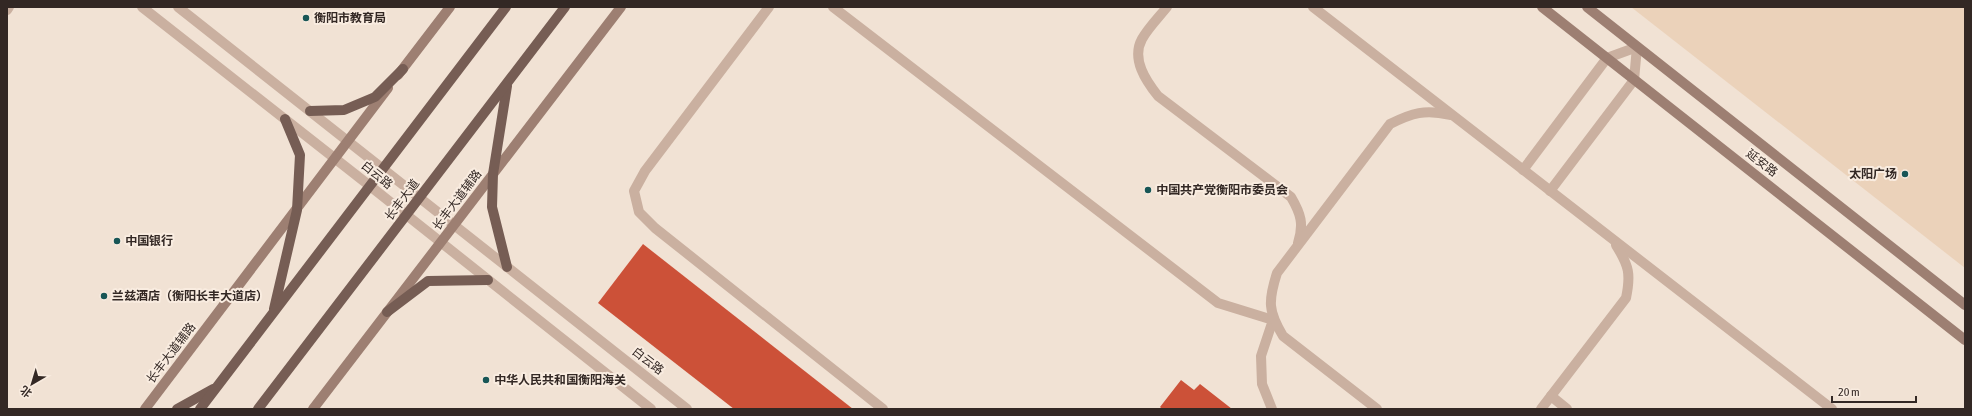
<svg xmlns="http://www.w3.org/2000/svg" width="1972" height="416" viewBox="0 0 1972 416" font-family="'Asap Condensed','Noto Sans SC',sans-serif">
<rect width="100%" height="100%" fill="#f1e2d4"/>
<polygon fill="#ebd2ba" points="1631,7 1965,7 1965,268"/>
<g fill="#cc5138">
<polygon points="643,244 853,409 734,409 598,303"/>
<polygon points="1181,380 1194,390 1200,384 1232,409 1162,409 1160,407"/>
</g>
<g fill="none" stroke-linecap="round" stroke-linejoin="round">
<g stroke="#cab0a0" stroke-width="10">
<polyline points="769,7 645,171 634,191 639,212 655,228 883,409"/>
<polyline points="833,7 1218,303 1273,320 1261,356 1262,384 1272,409"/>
<path d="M1167,7C1159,17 1148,28 1142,39C1131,59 1146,81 1158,96L1291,197C1301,214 1304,224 1298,243"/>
<polyline points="1313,7 1832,409"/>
<polyline points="7,10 9,7"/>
<polyline points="1523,170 1607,58 1637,47 1634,80 1550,191"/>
<polyline points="1551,396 1567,409"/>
<path d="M1377,409L1283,336C1268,311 1268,301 1277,273L1390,124C1412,113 1425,109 1450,115"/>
<path d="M1541,409L1626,298C1631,274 1629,266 1616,245"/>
</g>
<g stroke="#cab0a0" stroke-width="10">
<polyline points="142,7 370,186 651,409"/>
<polyline points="178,7 687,409"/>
</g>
<g stroke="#9d7f72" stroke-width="10">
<polyline points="1542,7 1965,340"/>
<polyline points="1587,7 1965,305"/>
<polyline points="398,75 450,7"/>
<polyline points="145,409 388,88"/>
<polyline points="313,409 621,7"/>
</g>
<g stroke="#765d54" stroke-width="10">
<polyline points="507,86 493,174 492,207 507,267"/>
<polyline points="310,111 344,110 375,97 403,69"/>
<polyline points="274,309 297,210 300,155 285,119"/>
<polyline points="387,312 428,281 488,280"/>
<polyline points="177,409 213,389"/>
<polyline points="200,409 506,7"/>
<polyline points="258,409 565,7"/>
</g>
</g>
<g fill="#185656" stroke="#f9ece0" stroke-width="1.5">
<circle cx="306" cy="18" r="4"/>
<circle cx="1905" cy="174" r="4"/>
<circle cx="1148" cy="190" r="4"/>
<circle cx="117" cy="241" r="4"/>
<circle cx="104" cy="296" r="4"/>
<circle cx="486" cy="380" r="4"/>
</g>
<g text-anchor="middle" stroke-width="4" stroke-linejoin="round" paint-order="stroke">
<g font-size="12" font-weight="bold" fill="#332824" stroke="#f9ece0" text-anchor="start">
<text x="314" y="22">衡阳市教育局</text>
<text x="1897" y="178" text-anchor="end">太阳广场</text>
<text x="1156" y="194">中国共产党衡阳市委员会</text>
<text x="125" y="245">中国银行</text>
<text x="112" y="300">兰兹酒店（衡阳长丰大道店）</text>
<text x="494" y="384">中华人民共和国衡阳海关</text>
</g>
<g font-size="12" fill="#332824" stroke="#f9ece0">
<text transform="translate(1762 163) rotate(38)" y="4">延安路</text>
<text transform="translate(377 175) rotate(39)" y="4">白云路</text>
<text transform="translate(402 200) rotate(-53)" y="4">长丰大道</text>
<text transform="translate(457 200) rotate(-53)" y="4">长丰大道辅路</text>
<text transform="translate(171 353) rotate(-53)" y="4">长丰大道辅路</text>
<text transform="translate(648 361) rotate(38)" y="4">白云路</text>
</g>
</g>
<rect width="1972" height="416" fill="none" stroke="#332824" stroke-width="16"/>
<g transform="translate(32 384) rotate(218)" stroke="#f9ece0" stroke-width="3" paint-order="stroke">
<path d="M0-3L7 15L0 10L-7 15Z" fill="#332824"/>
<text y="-6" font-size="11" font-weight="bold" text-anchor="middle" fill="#332824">北</text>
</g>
<path d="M1832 396v6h84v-6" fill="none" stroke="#332824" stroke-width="2"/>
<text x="1838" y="396" font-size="12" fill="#332824" stroke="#f9ece0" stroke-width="3" paint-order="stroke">20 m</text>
</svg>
